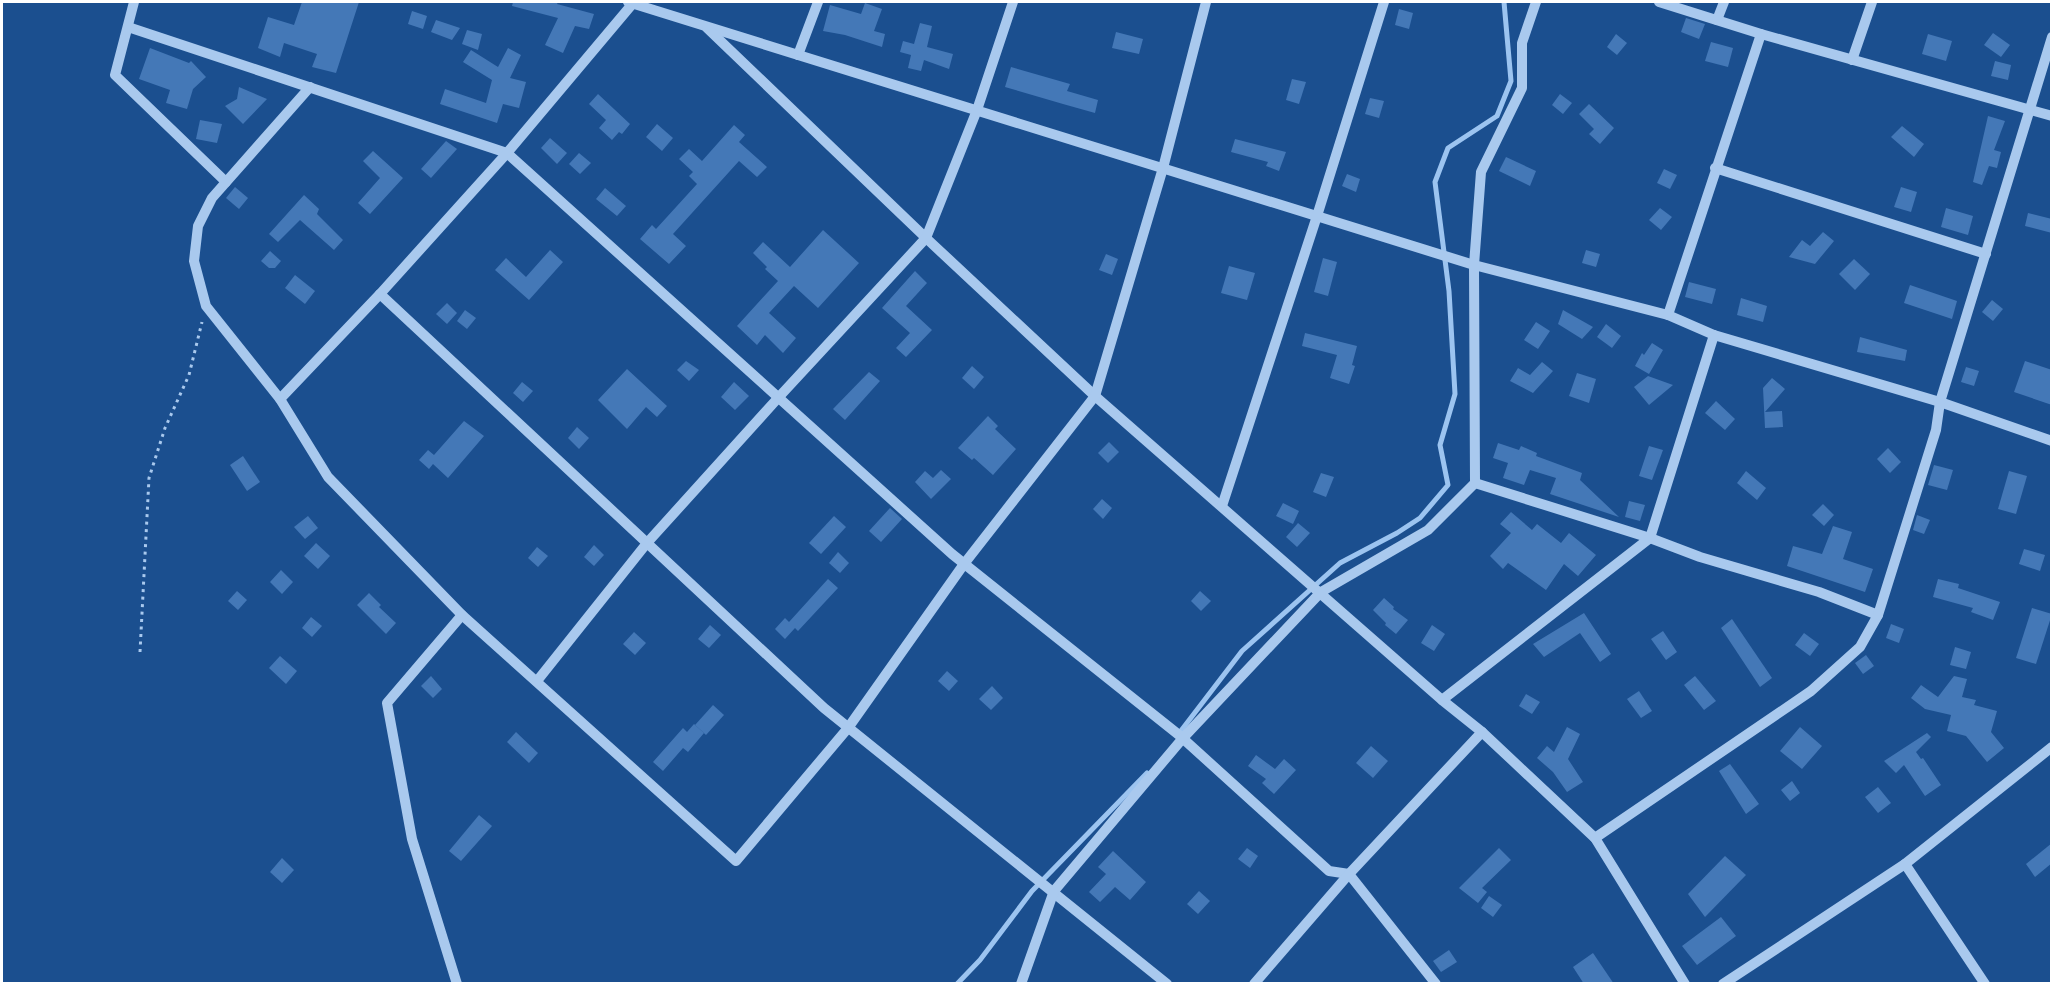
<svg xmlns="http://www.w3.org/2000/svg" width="2053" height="985" viewBox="0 0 2053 985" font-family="Inter,sans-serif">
<rect width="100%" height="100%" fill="#1b4f8f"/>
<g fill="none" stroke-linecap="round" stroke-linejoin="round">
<g stroke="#9cc4f0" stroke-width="5">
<polyline points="1177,736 1242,651 1340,563 1397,533 1420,518 1448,485 1440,445 1455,394 1449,291 1435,182 1448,148 1497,116 1511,81 1504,2"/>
<polyline points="957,984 980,960 1032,891 1147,773"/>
</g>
</g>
<g fill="#4478b7">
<polygon points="302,2 359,2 336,73 312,67 317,54 284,43 280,57 258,48 268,17 294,25"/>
<polygon points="513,2 558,2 557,4 594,14 589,29 575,26 563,53 545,45 558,18 512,6"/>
<polygon points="865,3 882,9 874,31 885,34 882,47 845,35 823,31 830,5 861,14"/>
<polygon points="1399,9 1413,13 1409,29 1395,25"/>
<polygon points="412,11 427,16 423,29 408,24"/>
<polygon points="1686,18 1705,24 1699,39 1681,32"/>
<polygon points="436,20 460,28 452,40 431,32"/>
<polygon points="920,23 932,26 927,47 953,54 949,69 924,60 921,71 908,68 911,55 900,52 903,41 914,44"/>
<polygon points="467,30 482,34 478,50 462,44"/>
<polygon points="1116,32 1143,39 1139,54 1112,48"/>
<polygon points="1993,33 2010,45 2001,57 1984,45"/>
<polygon points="1616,34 1627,43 1617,55 1607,47"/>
<polygon points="1928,34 1952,41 1946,61 1922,54"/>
<polygon points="1711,42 1733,48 1728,67 1705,61"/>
<polygon points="150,48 189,63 191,61 206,77 193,89 187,109 166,103 170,90 139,79"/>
<polygon points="508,48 521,55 510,78 526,82 519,108 503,104 497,123 440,104 445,89 486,103 492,80 463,62 471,50 498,67"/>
<polygon points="1995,61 2011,65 2008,80 1991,76"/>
<polygon points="1011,67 1070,84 1067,91 1098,100 1095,113 1063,104 1065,98 1063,104 1005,87"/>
<polygon points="1292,79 1306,82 1299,104 1286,100"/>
<polygon points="239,87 267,99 243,124 225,106 237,99"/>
<polygon points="598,94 630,124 622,134 619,132 612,140 599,128 606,120 589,104"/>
<polygon points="1560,94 1572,103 1563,114 1552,105"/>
<polygon points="1370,98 1384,101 1379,118 1365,114"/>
<polygon points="1589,104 1614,128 1600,144 1589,134 1594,129 1579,114"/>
<polygon points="1988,116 2005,121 1994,150 2001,152 1997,168 1989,166 1982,185 1973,182"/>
<polygon points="200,120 222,124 217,143 196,139"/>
<polygon points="657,124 673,138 662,151 646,137"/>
<polygon points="734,125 745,135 739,142 767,167 757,177 739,161 673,234 686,246 669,264 640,239 652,225 656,229 697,184 689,176 693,172 679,159 689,149 702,161"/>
<polygon points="1902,126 1924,144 1914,157 1891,137"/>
<polygon points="550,138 567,153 557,164 541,148"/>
<polygon points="1235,139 1286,152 1279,171 1266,166 1268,162 1231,152"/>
<polygon points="446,141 457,149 431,178 421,169"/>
<polygon points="373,151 403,178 370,214 358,203 380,178 363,161"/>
<polygon points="579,153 591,163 580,174 569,164"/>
<polygon points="1506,157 1536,171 1530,186 1499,171"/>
<polygon points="1664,169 1677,175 1670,189 1657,183"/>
<polygon points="1347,174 1360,179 1356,192 1342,186"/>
<polygon points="235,187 248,198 239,209 226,198"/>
<polygon points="1901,187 1917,192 1911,212 1894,207"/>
<polygon points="605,188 626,206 617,216 596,199"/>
<polygon points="304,195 319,209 317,214 343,240 334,250 300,220 278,242 269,234"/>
<polygon points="1660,208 1672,217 1661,230 1649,220"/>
<polygon points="1946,208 1973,216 1968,235 1941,227"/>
<polygon points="2028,213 2052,219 2052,233 2025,226"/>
<polygon points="823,230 859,263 818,308 794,286 769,313 796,338 783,353 765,335 757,345 737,326 778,281 765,269 767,267 753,253 763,242 790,267"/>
<polygon points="1823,232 1834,241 1815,264 1789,257 1802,240 1810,246"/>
<polygon points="550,250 563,262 529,300 495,270 506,258 526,277"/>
<polygon points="1586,250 1600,254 1596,267 1582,263"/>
<polygon points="270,251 281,261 275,268 269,268 261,261"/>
<polygon points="1106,254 1118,259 1112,275 1099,270"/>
<polygon points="1323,258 1337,262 1328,296 1314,292"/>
<polygon points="1854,259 1870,274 1855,290 1839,274"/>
<polygon points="1229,266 1255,273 1247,300 1221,293"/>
<polygon points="915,271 927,283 906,306 932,330 906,357 896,348 910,333 882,308"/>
<polygon points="295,275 315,291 305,304 285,288"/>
<polygon points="1689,282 1716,289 1712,304 1685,297"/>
<polygon points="1910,285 1957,301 1952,319 1904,303"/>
<polygon points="1741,298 1767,306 1763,322 1737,315"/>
<polygon points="1992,300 2003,309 1993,321 1982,312"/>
<polygon points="447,303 457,313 447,324 436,314"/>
<polygon points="465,310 476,318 467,329 457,321"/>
<polygon points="1563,310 1593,327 1582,339 1558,324"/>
<polygon points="1536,322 1550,331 1538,349 1524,340"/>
<polygon points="1606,324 1621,336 1612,348 1597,337"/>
<polygon points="1305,333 1357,346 1352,365 1355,366 1349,384 1330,378 1337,355 1302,346"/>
<polygon points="1860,337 1907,350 1905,361 1857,352"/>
<polygon points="1652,343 1663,350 1649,374 1635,366 1642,353 1644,355"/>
<polygon points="686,361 699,370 689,381 677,370"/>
<polygon points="2025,361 2052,370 2052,405 2014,392"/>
<polygon points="1542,362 1553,371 1533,393 1510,381 1518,368 1530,375"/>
<polygon points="972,366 984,377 974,389 962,378"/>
<polygon points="1966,367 1979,371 1974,386 1961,382"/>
<polygon points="627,369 667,406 657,417 646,407 627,429 598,400"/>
<polygon points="869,372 880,381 845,420 833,409"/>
<polygon points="1577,373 1596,379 1589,403 1569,396"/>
<polygon points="1648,376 1673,385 1649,405 1634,387"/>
<polygon points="1772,378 1785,389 1765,412 1782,411 1783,427 1765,428 1763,388"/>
<polygon points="522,382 533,391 523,402 513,393"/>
<polygon points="734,382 749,396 735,410 721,397"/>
<polygon points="1716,401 1735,419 1725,430 1705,413"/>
<polygon points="988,416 998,426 995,429 1016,449 993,475 974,458 972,460 958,448"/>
<polygon points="464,421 484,436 448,478 433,464 429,469 419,460 428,450 434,455"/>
<polygon points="577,427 589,438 579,449 568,438"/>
<polygon points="1109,442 1119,452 1108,463 1098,453"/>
<polygon points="1498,443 1519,450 1521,446 1537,453 1536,456 1582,473 1580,480 1619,517 1550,494 1556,478 1530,470 1524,485 1503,478 1508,463 1493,458"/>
<polygon points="1649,446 1663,450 1652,480 1639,476"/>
<polygon points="1888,448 1901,462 1890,473 1877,459"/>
<polygon points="243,456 260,482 247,491 230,465"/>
<polygon points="1934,465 1953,470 1947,490 1928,485"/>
<polygon points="941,470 951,479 931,499 915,482 925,471 933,478"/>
<polygon points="1746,471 1766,488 1757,500 1737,483"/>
<polygon points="2009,471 2027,476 2016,514 1998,509"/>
<polygon points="1321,473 1334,477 1326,497 1313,492"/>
<polygon points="1102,499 1112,508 1103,519 1093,509"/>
<polygon points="1629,501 1645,505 1640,521 1625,517"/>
<polygon points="1283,503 1299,511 1293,524 1276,516"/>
<polygon points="1823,504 1834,515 1824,526 1812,515"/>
<polygon points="890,508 902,519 881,542 869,531"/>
<polygon points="1511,512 1532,530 1537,524 1561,543 1569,533 1596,555 1578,576 1564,564 1546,590 1508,563 1503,569 1490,556 1511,533 1500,524"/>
<polygon points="1917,515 1930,520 1924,534 1913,530"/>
<polygon points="308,516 318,528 305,539 294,527"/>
<polygon points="834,516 846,527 821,554 809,543"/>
<polygon points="1298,523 1310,533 1297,547 1286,537"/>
<polygon points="1833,526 1852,532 1843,559 1873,569 1865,592 1787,566 1793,546 1822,554"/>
<polygon points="316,543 330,556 318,569 304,556"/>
<polygon points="594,545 604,555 594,566 584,557"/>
<polygon points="537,547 548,556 538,567 528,558"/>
<polygon points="2024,549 2045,555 2040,571 2019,564"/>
<polygon points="838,552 849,563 840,573 829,563"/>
<polygon points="281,570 293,582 282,594 270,582"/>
<polygon points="828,579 838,588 798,631 795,628 785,639 775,629 785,618 789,622"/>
<polygon points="1938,579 1959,584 1958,588 2000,602 1993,620 1971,612 1973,608 1933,597"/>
<polygon points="237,591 247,600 238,610 228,601"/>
<polygon points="1200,591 1211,601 1201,611 1191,601"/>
<polygon points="369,593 381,605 379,607 396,623 386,634 357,605"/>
<polygon points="1384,598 1394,607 1393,609 1408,620 1396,634 1385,625 1386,623 1373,610"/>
<polygon points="2032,608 2052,614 2036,664 2016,658"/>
<polygon points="1584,613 1611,654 1600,662 1580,633 1544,657 1533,644"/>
<polygon points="311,617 322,626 312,637 302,628"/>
<polygon points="1732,619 1772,678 1760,687 1721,628"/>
<polygon points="1891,624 1904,629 1899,643 1886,638"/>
<polygon points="710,625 721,635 709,648 698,639"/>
<polygon points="1432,625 1445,634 1434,651 1421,643"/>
<polygon points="1663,631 1677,652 1666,660 1651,639"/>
<polygon points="634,632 646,643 635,655 623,644"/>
<polygon points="1804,633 1819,644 1810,656 1795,645"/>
<polygon points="1955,647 1971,652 1966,669 1950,665"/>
<polygon points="1866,655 1874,666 1863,674 1855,663"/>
<polygon points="280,656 297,671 286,684 269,668"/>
<polygon points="947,671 958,681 949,691 938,681"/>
<polygon points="431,676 442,689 433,698 421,686"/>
<polygon points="1695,676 1716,701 1704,710 1684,685"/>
<polygon points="1954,676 1967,679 1962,697 1976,700 1974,705 1997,711 1991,732 2004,748 1987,762 1966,736 1947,731 1951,715 1925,709 1911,698 1921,685 1938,697"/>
<polygon points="992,686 1003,698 991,710 979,699"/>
<polygon points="1639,691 1652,711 1641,718 1627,699"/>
<polygon points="1526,694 1540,702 1532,714 1519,706"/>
<polygon points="713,705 724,715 706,735 695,725"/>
<polygon points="694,724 704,733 688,752 683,748 663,771 653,762 683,728 687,732"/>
<polygon points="1567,727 1580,734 1568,759 1583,782 1567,792 1553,772 1537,758 1547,746 1554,752"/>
<polygon points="1800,727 1822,746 1802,769 1780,751"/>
<polygon points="516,732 538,753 529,763 507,742"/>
<polygon points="1927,733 1931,737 1916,752 1921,759 1923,758 1941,785 1925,796 1904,765 1896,773 1884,761"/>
<polygon points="1371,746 1388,761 1373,778 1356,763"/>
<polygon points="1256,755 1275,769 1284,759 1296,770 1274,794 1262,783 1266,779 1248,766"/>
<polygon points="1730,764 1759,804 1746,814 1719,771"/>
<polygon points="1792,781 1800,793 1790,801 1781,790"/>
<polygon points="1878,787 1891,803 1878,813 1865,797"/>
<polygon points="479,815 492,826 461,861 449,851"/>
<polygon points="2052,843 2052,863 2035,877 2026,864"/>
<polygon points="1247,848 1258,856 1250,868 1238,859"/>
<polygon points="1499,848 1511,860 1482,888 1487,892 1478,903 1459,888"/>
<polygon points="1113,851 1146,882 1130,900 1115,887 1100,902 1089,892 1106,874 1098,867"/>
<polygon points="1725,856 1746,875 1705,917 1688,894"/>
<polygon points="282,858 294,870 282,883 270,872"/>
<polygon points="1199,891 1210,901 1198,914 1187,904"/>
<polygon points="1489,896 1502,905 1493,917 1481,908"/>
<polygon points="1721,917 1736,936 1697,965 1682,946"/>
<polygon points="1449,950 1457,962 1441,972 1433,961"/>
<polygon points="1593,953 1614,984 1584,984 1573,967"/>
</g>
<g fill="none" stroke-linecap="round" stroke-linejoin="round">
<polyline stroke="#a9c9ee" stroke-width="3" stroke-dasharray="3 4.5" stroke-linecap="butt" points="140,652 149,478 165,428 189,375 202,322"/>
<g stroke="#a9c9ee" stroke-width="10">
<polyline points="134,2 115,75 226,182"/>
<polyline points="628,2 1474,265 1668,315 1714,335 1940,402 2052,441"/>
<polyline points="1659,2 1761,34 2052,116"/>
<polyline points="1717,20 1724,2"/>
<polyline points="128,27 507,153 952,554 1179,735 1329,871 1349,874 1436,984"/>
<polyline points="707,28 926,238 1095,396 1442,700 1482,732 1595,838 1685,984"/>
<polyline points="798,55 818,2"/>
<polyline points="1852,60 1872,2"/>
<polyline points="310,87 212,198 198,226 194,261 206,306 280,399 328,477 462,615 736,861 848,728 964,564 1095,396 1163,168 1206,2"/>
<polyline points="1715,168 1986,254"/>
<polyline points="380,294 824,708 1167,984"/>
<polyline points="1668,315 1761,34"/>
<polyline points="280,399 380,294 507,153 634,2"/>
<polyline points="1475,483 1650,538 1700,557 1819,592 1878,615 1860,647 1811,691 1595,838"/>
<polyline points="1222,506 1317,216 1384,2"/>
<polyline points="1878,615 1936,430 1940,402 2052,37"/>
<polyline points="537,681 647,543 778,398 926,238 977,110 1013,2"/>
<polyline points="1442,700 1650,538 1714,335"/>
<polyline points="1905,864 1985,984"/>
<polyline points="457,984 412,839 387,703 462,615"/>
<polyline points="1021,984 1054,891 1183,738 1321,592 1428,530 1475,483 1474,265 1481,172 1522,88 1522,43 1536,2"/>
<polyline points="1254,984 1349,874 1482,732"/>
<polyline points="1723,984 1905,864 2052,747"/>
</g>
</g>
<rect width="2053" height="985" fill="none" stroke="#ffffff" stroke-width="6"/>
</svg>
